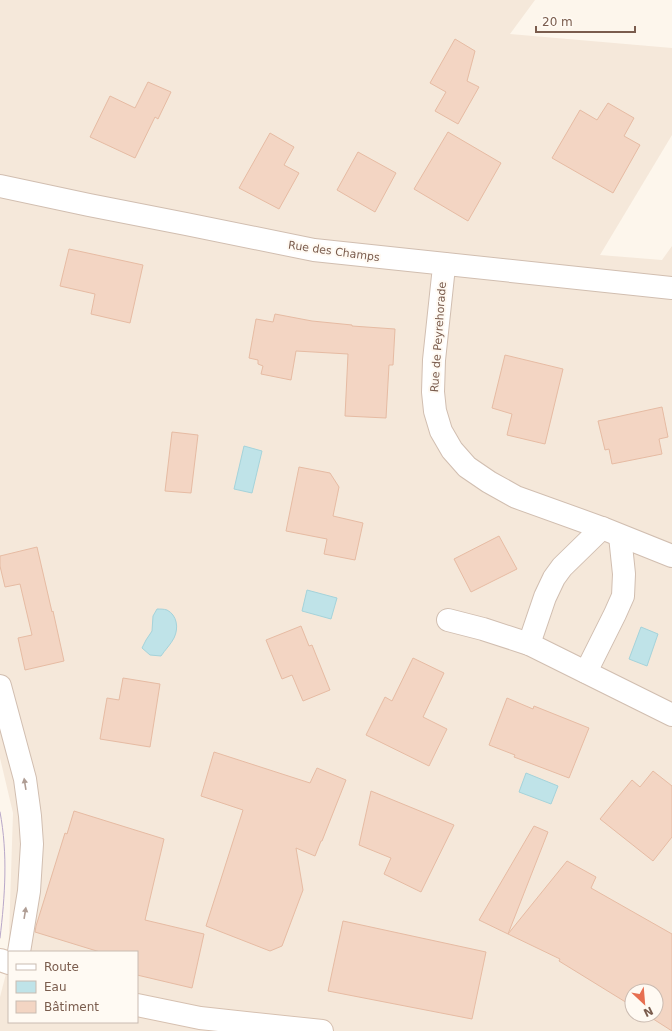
<svg xmlns="http://www.w3.org/2000/svg" width="672" height="1031" viewBox="0 0 672 1031" font-family="'DejaVu Sans',sans-serif">
<rect width="100%" height="100%" fill="#fdf6ec"/>
<path fill="#f5e8da" fill-rule="evenodd" d="M0,0H535L510,34L672,48V135L600,255L662,260L672,246V1031H0V997L8,966L13,813L0,758ZM9,952H137V1022H9ZM632,991H656V1015H632Z"/>
<g fill="#bfe3e8" stroke="#a5d3da">
<polygon points="244,446 262,451 252,493 234,489"/>
<polygon points="307,590 337,598 331,619 302,611"/>
<path d="M157,609C160,609 164,609 167,610C177,615 179,628 174,638C171,644 165,650 161,656L150,655L142,648L146,640L152,631L153,616Z"/>
<polygon points="641,627 658,634 647,666 629,659"/>
<polygon points="526,773 558,786 551,804 519,792"/>
</g>
<g fill="#f3d5c3" stroke="#e6bba3">
<polygon points="455,39 475,51 467,81 479,87 458,124 435,111 446,92 430,83"/>
<polygon points="148,82 171,92 158,119 155,117 135,158 90,137 110,96 135,108"/>
<polygon points="608,103 634,118 624,136 640,145 613,193 552,158 580,110 597,120"/>
<polygon points="448,132 501,163 468,221 414,189"/>
<polygon points="270,133 294,147 284,165 299,173 279,209 239,188"/>
<polygon points="358,152 396,173 375,212 337,190"/>
<polygon points="69,249 143,265 130,323 91,314 95,294 60,286"/>
<polygon points="275,314 312,321 352,325 352,326 395,329 393,365 389,365 386,418 345,416 348,354 296,351 291,380 261,374 263,366 258,364 258,360 249,358 256,319 273,322"/>
<polygon points="505,355 563,369 545,444 507,435 512,414 492,408"/>
<polygon points="662,407 668,437 659,439 662,454 612,464 609,449 605,450 598,421"/>
<polygon points="172,432 198,435 191,493 165,491"/>
<polygon points="299,467 330,473 339,487 333,516 363,523 355,560 324,554 327,539 286,531"/>
<polygon points="499,536 517,569 471,592 454,559"/>
<polygon points="37,547 52,612 53,611 64,661 25,670 18,638 32,635 20,584 5,587 0,566 0,556"/>
<polygon points="301,626 309,646 312,645 330,690 303,701 292,675 282,679 266,640"/>
<polygon points="413,658 444,673 423,717 447,729 429,766 366,735 385,697 392,701"/>
<polygon points="123,678 160,684 150,747 100,739 107,698 119,700"/>
<polygon points="507,698 533,709 534,706 589,728 569,778 514,757 515,755 489,745"/>
<polygon points="214,752 310,783 317,768 346,780 322,841 321,841 315,856 296,848 303,890 282,946 270,951 206,926 243,810 201,796"/>
<polygon points="653,771 672,786 672,837 653,861 600,819 632,780 640,787"/>
<polygon points="371,791 454,825 421,892 384,874 391,858 359,845"/>
<polygon points="74,811 164,839 145,920 204,934 192,988 137,975 137,952 100,952 35,932 36,926 65,833 67,834"/>
<polygon points="534,826 548,832 508,934 479,920"/>
<polygon points="567,861 596,877 591,888 672,934 672,1031 647,1015 656,1015 656,991 632,991 632,1006 559,961 560,959 508,934"/>
<polygon points="343,921 486,952 472,1019 328,991"/>
</g>
<g fill="none" stroke-linecap="round" stroke-linejoin="round">
<defs>
<g id="street">
<polyline points="0,186 89,205 186,224 314,250 672,288"/>
<polyline points="445,264 443,276 434,360 433,392 435,411 441,431 452,450 467,467 489,482 516,497 602,528 672,556"/>
<polyline points="448,620 483,629 529,644 672,715"/>
<polyline points="529,644 545,597 554,578 562,567 602,528"/>
<polyline points="586,672 615,614 623,596 624,574 620,536"/>
<polyline points="0,686 25,779 30,816 32,844 29,891 19,952"/>
</g>
<g id="secondary">
<polyline points="0,960 9,963"/>
<polyline points="137,1005 200,1018 322,1031"/>
</g>
</defs>
<use href="#street" stroke="#d1beb0" stroke-width="24"/>
<use href="#secondary" stroke="#d6c0b0" stroke-width="24"/>
<use href="#street" stroke="#fff" stroke-width="22"/>
<use href="#secondary" stroke="#fff" stroke-width="22"/>
<path stroke="#b9a8c9" stroke-width="1" d="M0,812C8,854 5,896 0,938"/>
</g>
<defs><path id="oneway-solid" d="M-6-.8H1V-3.2L6.5 0L1 3.2V.8H-6Z"/></defs>
<g fill="#af9d94">
<use href="#oneway-solid" transform="translate(25 784) rotate(-99)"/>
<use href="#oneway-solid" transform="translate(25 913) rotate(-81)"/>
</g>
<g text-anchor="middle" stroke-width="4" stroke-linejoin="round" paint-order="stroke">
<g font-size="11" fill="#7a5c4d" stroke="#fffaf3">
<text transform="translate(334 251) rotate(8)" y="4">Rue des Champs</text>
<text transform="translate(438 337) rotate(-86)" y="4">Rue de Peyrehorade</text>
</g>
</g>
<rect x="8" y="951" width="130" height="72" fill="#fffaf3" stroke="#cabbb1"/>
<rect x="16" y="964" width="20" height="6" fill="#ffffff" stroke="#cabbb1"/>
<text x="44" y="971" font-size="12" fill="#7a5c4d">Route</text>
<rect x="16" y="981" width="20" height="12" fill="#bfe3e8" stroke="#cabbb1"/>
<text x="44" y="991" font-size="12" fill="#7a5c4d">Eau</text>
<rect x="16" y="1001" width="20" height="12" fill="#f3d5c3" stroke="#cabbb1"/>
<text x="44" y="1011" font-size="12" fill="#7a5c4d">Bâtiment</text>
<g transform="translate(644 1003) rotate(154)"><circle r="19" fill="#fffaf3" stroke="#cabbb1"/>
<path d="M0-3L7 15L0 10L-7 15Z" fill="#e76f51"/>
<text y="-6" font-size="11" font-weight="bold" text-anchor="middle" fill="#7a5c4d">N</text>
</g>
<path d="M536 26v6h99v-6" fill="none" stroke="#7a5c4d" stroke-width="2"/>
<text x="542" y="26" font-size="12" fill="#7a5c4d" stroke="#fffaf3" stroke-width="3" paint-order="stroke">20 m</text>
</svg>
